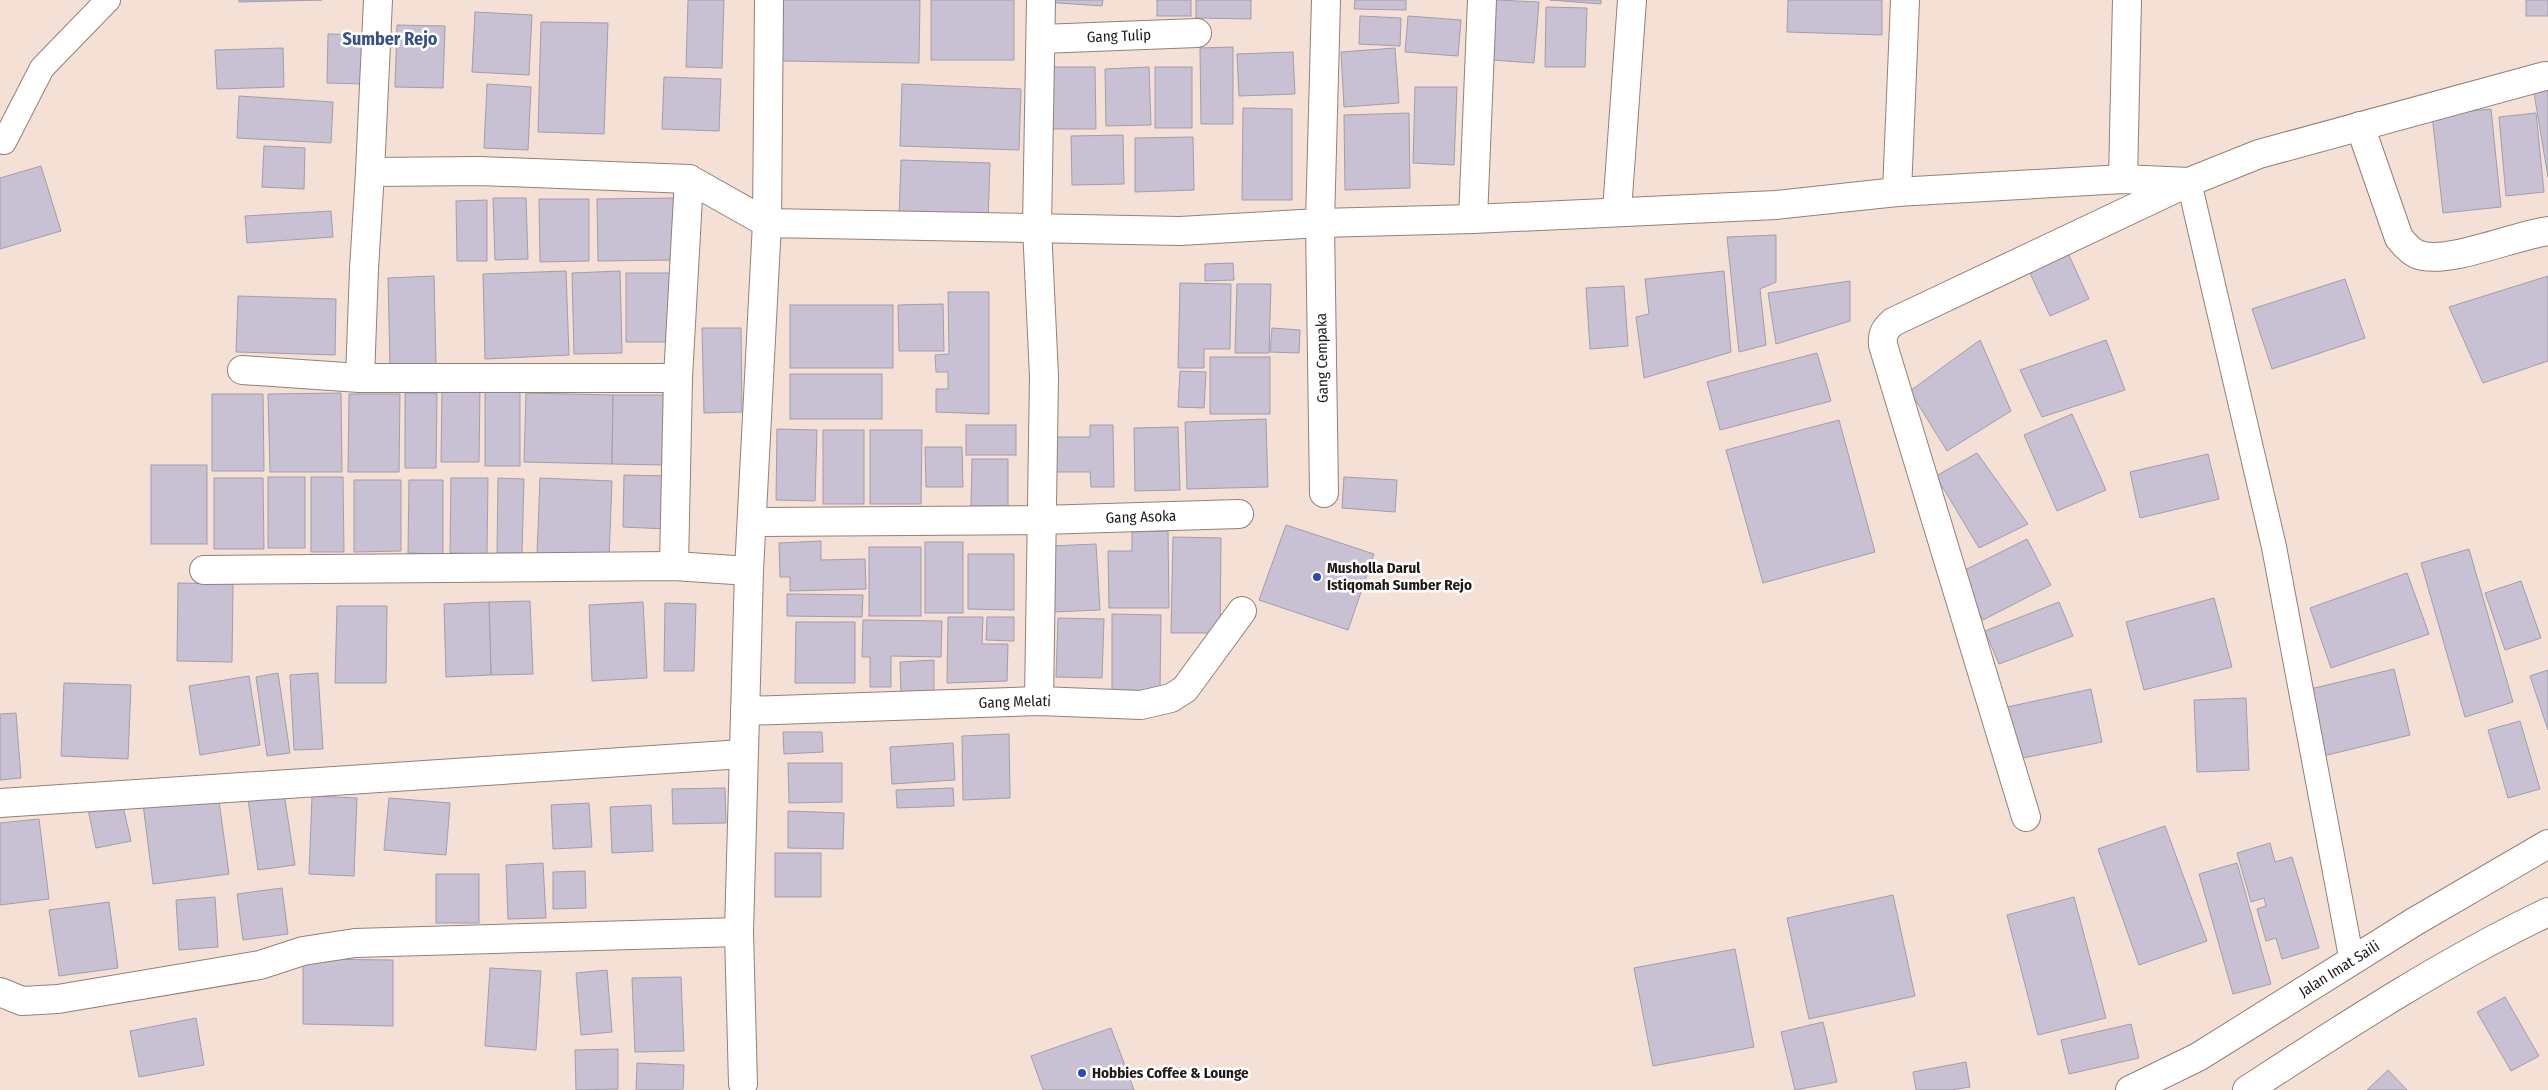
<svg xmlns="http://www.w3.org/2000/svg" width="2548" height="1090" viewBox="0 0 2548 1090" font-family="'Fira Sans Condensed',sans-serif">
<rect width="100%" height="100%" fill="#f4e0d5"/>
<g fill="#c8c0d3" stroke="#a39cae">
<polygon points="239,0 322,0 239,2"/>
<polygon points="688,0 724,0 722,68 686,67"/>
<polygon points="783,0 920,0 919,63 782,61"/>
<rect x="931" y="0" width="83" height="60"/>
<polygon points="1044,0 1103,0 1102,6 1044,2"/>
<rect x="1157" y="0" width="34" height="16"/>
<polygon points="1196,0 1251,0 1251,19 1196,18"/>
<polygon points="1355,0 1406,0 1406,10 1354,9"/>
<polygon points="1496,0 1539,2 1534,63 1492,60"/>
<polygon points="1550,0 1601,0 1601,4"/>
<polygon points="1788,0 1882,0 1882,35 1787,32"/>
<rect x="2526" y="0" width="22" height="16"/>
<polygon points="1546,7 1587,8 1585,67 1545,67"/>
<polygon points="475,12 532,15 529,75 472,72"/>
<polygon points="1360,16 1401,18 1400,46 1359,44"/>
<polygon points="1408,16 1461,20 1458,56 1405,52"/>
<polygon points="541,22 608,23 604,134 538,132"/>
<polygon points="397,25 445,26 443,88 395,87"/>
<polygon points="328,34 366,35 364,84 327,83"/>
<polygon points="1233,47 1233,124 1201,124 1200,48"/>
<polygon points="283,48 284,87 217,89 215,50"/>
<polygon points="1395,48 1399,103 1344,107 1341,52"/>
<polygon points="1293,52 1295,94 1239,96 1237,54"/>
<polygon points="1051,67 1095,67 1096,129 1052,129"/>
<polygon points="1149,67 1151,125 1106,126 1105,69"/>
<rect x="1155" y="67" width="37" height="61"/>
<polygon points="664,77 721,79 719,131 662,129"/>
<polygon points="487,84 531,87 528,150 484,148"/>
<polygon points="902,84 1021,89 1019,150 900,146"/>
<polygon points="2548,85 2548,177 2534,93"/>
<polygon points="1415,87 1457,87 1454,165 1413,163"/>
<polygon points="239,96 333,102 331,143 237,138"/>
<polygon points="1243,108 1292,109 1292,200 1242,200"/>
<polygon points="2491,109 2501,207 2443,213 2432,115"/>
<polygon points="1409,113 1410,188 1345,190 1344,115"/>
<polygon points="2536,113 2544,192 2506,196 2499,117"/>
<polygon points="1123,135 1124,184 1072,185 1071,136"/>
<polygon points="1193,137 1194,190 1135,192 1135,138"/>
<polygon points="264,146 305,148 304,189 262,187"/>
<polygon points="901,160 990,163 988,221 899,219"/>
<polygon points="41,166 61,231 0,249 0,178"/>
<polygon points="493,198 526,198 528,259 495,260"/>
<polygon points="675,198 676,260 598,261 597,199"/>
<polygon points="539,199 589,199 589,261 540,262"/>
<polygon points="487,200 487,261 457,261 456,201"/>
<polygon points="331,211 333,237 247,243 245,216"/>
<polygon points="1776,235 1776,282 1760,289 1766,345 1739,352 1727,237"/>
<polygon points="2067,251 2089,299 2050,316 2028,269"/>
<polygon points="1233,263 1234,280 1205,281 1205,264"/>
<polygon points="566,271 569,355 485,359 483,274"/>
<polygon points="620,271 622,353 574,354 572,273"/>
<polygon points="1724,271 1731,352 1644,378 1636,317 1649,314 1645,279"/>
<rect x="626" y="273" width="48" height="69"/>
<polygon points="434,276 436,364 390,365 388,278"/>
<polygon points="2548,276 2548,361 2483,383 2449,307"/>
<polygon points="2345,279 2365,338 2272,369 2252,309"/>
<polygon points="1850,281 1850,321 1776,344 1768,293"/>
<polygon points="1180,283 1231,284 1230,349 1204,349 1204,368 1178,368"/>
<polygon points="1237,284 1271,284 1269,353 1235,353"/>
<polygon points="1624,286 1628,346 1590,349 1586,288"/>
<polygon points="948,292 989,292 989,414 936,412 936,389 948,389 948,372 936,372 935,355 949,354"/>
<polygon points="238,296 336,299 335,355 236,352"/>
<polygon points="943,304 944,351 899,351 898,305"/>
<rect x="790" y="305" width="103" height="63"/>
<polygon points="702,328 741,328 742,412 704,413"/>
<polygon points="1272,328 1300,330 1299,353 1270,352"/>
<polygon points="1980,340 2011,411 1947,451 1910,391"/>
<polygon points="2106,340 2125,390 2042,417 2020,370"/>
<polygon points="1817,353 1831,401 1720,430 1707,382"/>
<rect x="1210" y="357" width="60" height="57"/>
<polygon points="1180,371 1206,372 1204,408 1178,407"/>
<rect x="790" y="374" width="92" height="45"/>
<polygon points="442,388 480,388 479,462 441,462"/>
<rect x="485" y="391" width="35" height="75"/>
<polygon points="341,393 342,472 270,472 268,394"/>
<polygon points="405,393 437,393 436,468 405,468"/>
<polygon points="526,393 613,395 612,464 524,462"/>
<polygon points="212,394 263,394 264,471 212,471"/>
<polygon points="349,394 400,394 399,472 348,472"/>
<polygon points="613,395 664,395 663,465 612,464"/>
<polygon points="2072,414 2106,490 2057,511 2024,435"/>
<polygon points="1266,419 1268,487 1187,489 1185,422"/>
<polygon points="1839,420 1875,552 1763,583 1726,450"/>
<rect x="966" y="425" width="50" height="30"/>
<polygon points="1090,425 1113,425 1114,487 1091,487 1090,472 1055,472 1055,437 1090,437"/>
<polygon points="1178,427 1180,490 1135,491 1134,428"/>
<polygon points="777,429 817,430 815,501 776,500"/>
<rect x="823" y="430" width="41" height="74"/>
<polygon points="870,430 922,430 921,504 870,504"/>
<polygon points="925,447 962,447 963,487 926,487"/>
<polygon points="1977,453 2028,524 1979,548 1936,476"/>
<polygon points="2208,454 2219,499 2140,518 2130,472"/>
<polygon points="972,459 1008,459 1008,506 971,506"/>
<rect x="151" y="465" width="56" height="79"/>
<polygon points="624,475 667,476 666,529 623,527"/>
<rect x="268" y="477" width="37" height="71"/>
<polygon points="311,477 343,477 344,552 311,552"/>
<polygon points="1344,477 1397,480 1395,512 1342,508"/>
<polygon points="214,478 263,478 264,549 214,549"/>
<polygon points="451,478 488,478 487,554 450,553"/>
<polygon points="498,478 524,479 522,553 497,553"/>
<polygon points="540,478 612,481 609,558 537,554"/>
<polygon points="354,480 401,480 401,551 354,552"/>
<polygon points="409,480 443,480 443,554 408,553"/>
<polygon points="1286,525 1374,554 1348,630 1259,600"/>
<polygon points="1168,531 1169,608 1109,608 1108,551 1132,551 1132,532"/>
<polygon points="1173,537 1221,538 1220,633 1171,633"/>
<polygon points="2027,539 2051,585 1983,620 1959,573"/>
<polygon points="821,541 821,560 865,559 866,589 790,591 790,577 780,577 779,543"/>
<rect x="925" y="542" width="38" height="71"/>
<polygon points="1096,544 1100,610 1053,612 1050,546"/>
<rect x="869" y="547" width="52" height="69"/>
<polygon points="2469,549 2513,702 2465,717 2421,563"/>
<polygon points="968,554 1014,554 1014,610 968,609"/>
<polygon points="2407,573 2429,634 2331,668 2310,608"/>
<polygon points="2521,581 2541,638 2505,650 2485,593"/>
<polygon points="178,583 233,584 232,662 177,661"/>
<polygon points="787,594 863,595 862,617 787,616"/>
<polygon points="2214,598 2232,667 2144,690 2126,622"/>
<polygon points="530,601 533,674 491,675 489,602"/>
<polygon points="489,602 491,675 446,677 444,604"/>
<polygon points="643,602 647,678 592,681 589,605"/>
<polygon points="2059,602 2073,636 1999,664 1985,631"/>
<polygon points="665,603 696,604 694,671 664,671"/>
<polygon points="337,606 387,606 386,683 335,683"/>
<polygon points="1112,614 1161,615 1160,691 1112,690"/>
<polygon points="948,617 983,617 982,644 1008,644 1007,681 947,683"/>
<polygon points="987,617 1014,617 1014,641 986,640"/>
<polygon points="1058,618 1104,619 1102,678 1056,677"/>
<polygon points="863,620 942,621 941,657 891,656 891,687 870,687 870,657 862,657"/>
<polygon points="796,622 855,622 855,683 795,683"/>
<polygon points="934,660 934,694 901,694 900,662"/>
<polygon points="2394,669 2410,735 2319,757 2302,691"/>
<polygon points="2548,670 2548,730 2530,676"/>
<polygon points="278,673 290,753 267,756 256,677"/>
<polygon points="318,673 323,749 294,750 290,675"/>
<polygon points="249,676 260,745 200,755 189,686"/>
<polygon points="64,683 131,685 128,759 61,756"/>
<polygon points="2091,689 2102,742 2018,759 2007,707"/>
<polygon points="2246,698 2249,770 2197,772 2194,700"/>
<polygon points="16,713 21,778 0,780 0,714"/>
<polygon points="2520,721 2540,789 2508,798 2488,730"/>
<polygon points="783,732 822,732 823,752 784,754"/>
<polygon points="1009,734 1010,798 963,800 962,736"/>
<polygon points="953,743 955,780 892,784 890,747"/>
<polygon points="788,763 842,763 842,802 789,803"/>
<polygon points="283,787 295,865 258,870 247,792"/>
<polygon points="725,788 726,823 673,824 672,789"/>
<polygon points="953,788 954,806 897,808 896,790"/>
<polygon points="218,794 229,874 153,884 143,804"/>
<polygon points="312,796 357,798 354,876 309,874"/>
<polygon points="389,798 450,803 446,855 384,850"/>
<polygon points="122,802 131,841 96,848 88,809"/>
<polygon points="589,803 592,847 553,849 551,805"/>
<polygon points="651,805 653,851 612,853 610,807"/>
<polygon points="788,811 844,813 843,849 788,848"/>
<polygon points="39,819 49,899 0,905 0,823"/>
<polygon points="2165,826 2207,941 2139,965 2098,849"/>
<polygon points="2270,843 2275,862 2292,857 2319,948 2282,959 2276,938 2266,941 2257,909 2266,906 2264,898 2251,902 2237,853"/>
<rect x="775" y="853" width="46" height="44"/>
<polygon points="543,863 546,918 508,919 506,865"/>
<polygon points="2237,863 2271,984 2233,994 2199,874"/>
<polygon points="585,871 586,908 553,909 553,872"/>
<rect x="436" y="874" width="43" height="49"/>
<polygon points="282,888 288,934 243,940 237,894"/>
<polygon points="1893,895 1915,996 1809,1019 1787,918"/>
<polygon points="215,897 218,947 179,950 176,900"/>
<polygon points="2074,897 2106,1018 2038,1035 2007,915"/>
<polygon points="109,902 118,968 59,976 49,910"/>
<polygon points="1735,949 1754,1047 1653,1066 1634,968"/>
<polygon points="303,959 393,960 393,1026 303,1024"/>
<polygon points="490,968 541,971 536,1050 485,1046"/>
<polygon points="607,970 612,1032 581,1035 576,973"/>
<polygon points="681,977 684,1051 635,1052 632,978"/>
<polygon points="2505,997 2539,1056 2511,1071 2477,1012"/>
<polygon points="196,1018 204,1065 139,1077 130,1031"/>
<polygon points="1823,1022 1837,1082 1795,1090 1781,1032"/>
<polygon points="2131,1024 2139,1058 2069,1074 2061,1040"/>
<polygon points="1111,1028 1134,1090 1043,1090 1031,1056"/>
<polygon points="618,1049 618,1089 576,1090 575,1050"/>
<polygon points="1966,1062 1970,1087 1951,1090 1916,1090 1913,1072"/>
<polygon points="637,1063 684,1065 683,1090 636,1090"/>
<polygon points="2388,1070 2407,1090 2367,1090"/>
</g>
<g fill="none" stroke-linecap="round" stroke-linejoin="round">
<defs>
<g id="lane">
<polyline points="4,142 42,68 108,0"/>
<polyline points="2189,182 2274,547 2352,962"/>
</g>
<g id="street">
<path id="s1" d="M1041,39L1197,33"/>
<path d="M2360,126L2399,238C2406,246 2412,254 2423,256C2454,262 2514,236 2548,231"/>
<polyline points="370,172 378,0"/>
<polyline points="2123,179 2127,0"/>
<polyline points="1897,192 1905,0"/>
<polyline points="1617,211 1632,0"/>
<polyline points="1473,219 1482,0"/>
<polyline points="767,223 769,0"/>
<polyline points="242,370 360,378"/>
<polyline points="678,378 360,378 364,269 370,172 480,171 689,179 767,223"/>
<polyline points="1324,493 1320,223 1326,0"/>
<path id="s2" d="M752,522L1041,520L1239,514"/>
<polyline points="674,566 678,378 689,179"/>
<polyline points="204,570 674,566 749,571"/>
<polyline points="1039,701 1044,376 1037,227 1041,0"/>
<path id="s3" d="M745,711L1039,701L1141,705L1171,698L1185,689L1242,611"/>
<polyline points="0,803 743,754"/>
<path d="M2026,817L1883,345C1882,334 1885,329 1893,322L2189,182L2259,154L2545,76"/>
<polyline points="739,932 743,1084"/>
<polyline points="0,992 22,1001 58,999 260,965 303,951 355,943 739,932 749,571 767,223 1180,231 1320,223 1473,219 1776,205 1897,192 2123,179 2189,182"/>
</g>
<g id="secondary">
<path id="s4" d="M2130,1090L2198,1057L2414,922L2548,844"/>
<path d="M2247,1090C2344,1027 2443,962 2548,912"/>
</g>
</defs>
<use href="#lane" stroke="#938177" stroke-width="26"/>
<use href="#street" stroke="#938177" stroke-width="30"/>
<use href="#secondary" stroke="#938177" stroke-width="30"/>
<use href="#lane" stroke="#fff" stroke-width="24"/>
<use href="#street" stroke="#fff" stroke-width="28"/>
<use href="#secondary" stroke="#fff" stroke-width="28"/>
</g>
<g fill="#274bba" stroke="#fff" stroke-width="2">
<circle cx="1317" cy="577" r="5"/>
<circle cx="1082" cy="1073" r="5"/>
</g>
<g text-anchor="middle" stroke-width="5" stroke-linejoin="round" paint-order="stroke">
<g font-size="15" fill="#211a16" stroke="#fff">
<text dy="5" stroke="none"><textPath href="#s1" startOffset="78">Gang Tulip</textPath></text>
<text transform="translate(1322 358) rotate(-91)" y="5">Gang Cempaka</text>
<text dy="5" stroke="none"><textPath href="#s2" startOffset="389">Gang Asoka</textPath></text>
<text dy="5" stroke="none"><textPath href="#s3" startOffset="270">Gang Melati</textPath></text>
<text dy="5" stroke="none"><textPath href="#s4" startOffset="242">Jalan Imat Saili</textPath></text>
</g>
<g font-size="15" font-weight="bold" fill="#211a16" stroke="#fff" text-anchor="start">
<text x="1327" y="573">Musholla Darul<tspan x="1327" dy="17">Istiqomah Sumber Rejo</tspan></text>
<text x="1092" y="1078">Hobbies Coffee &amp; Lounge</text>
</g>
<g font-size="18" font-weight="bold" fill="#38508a" stroke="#fff">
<text x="390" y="45">Sumber Rejo</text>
</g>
</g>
</svg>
